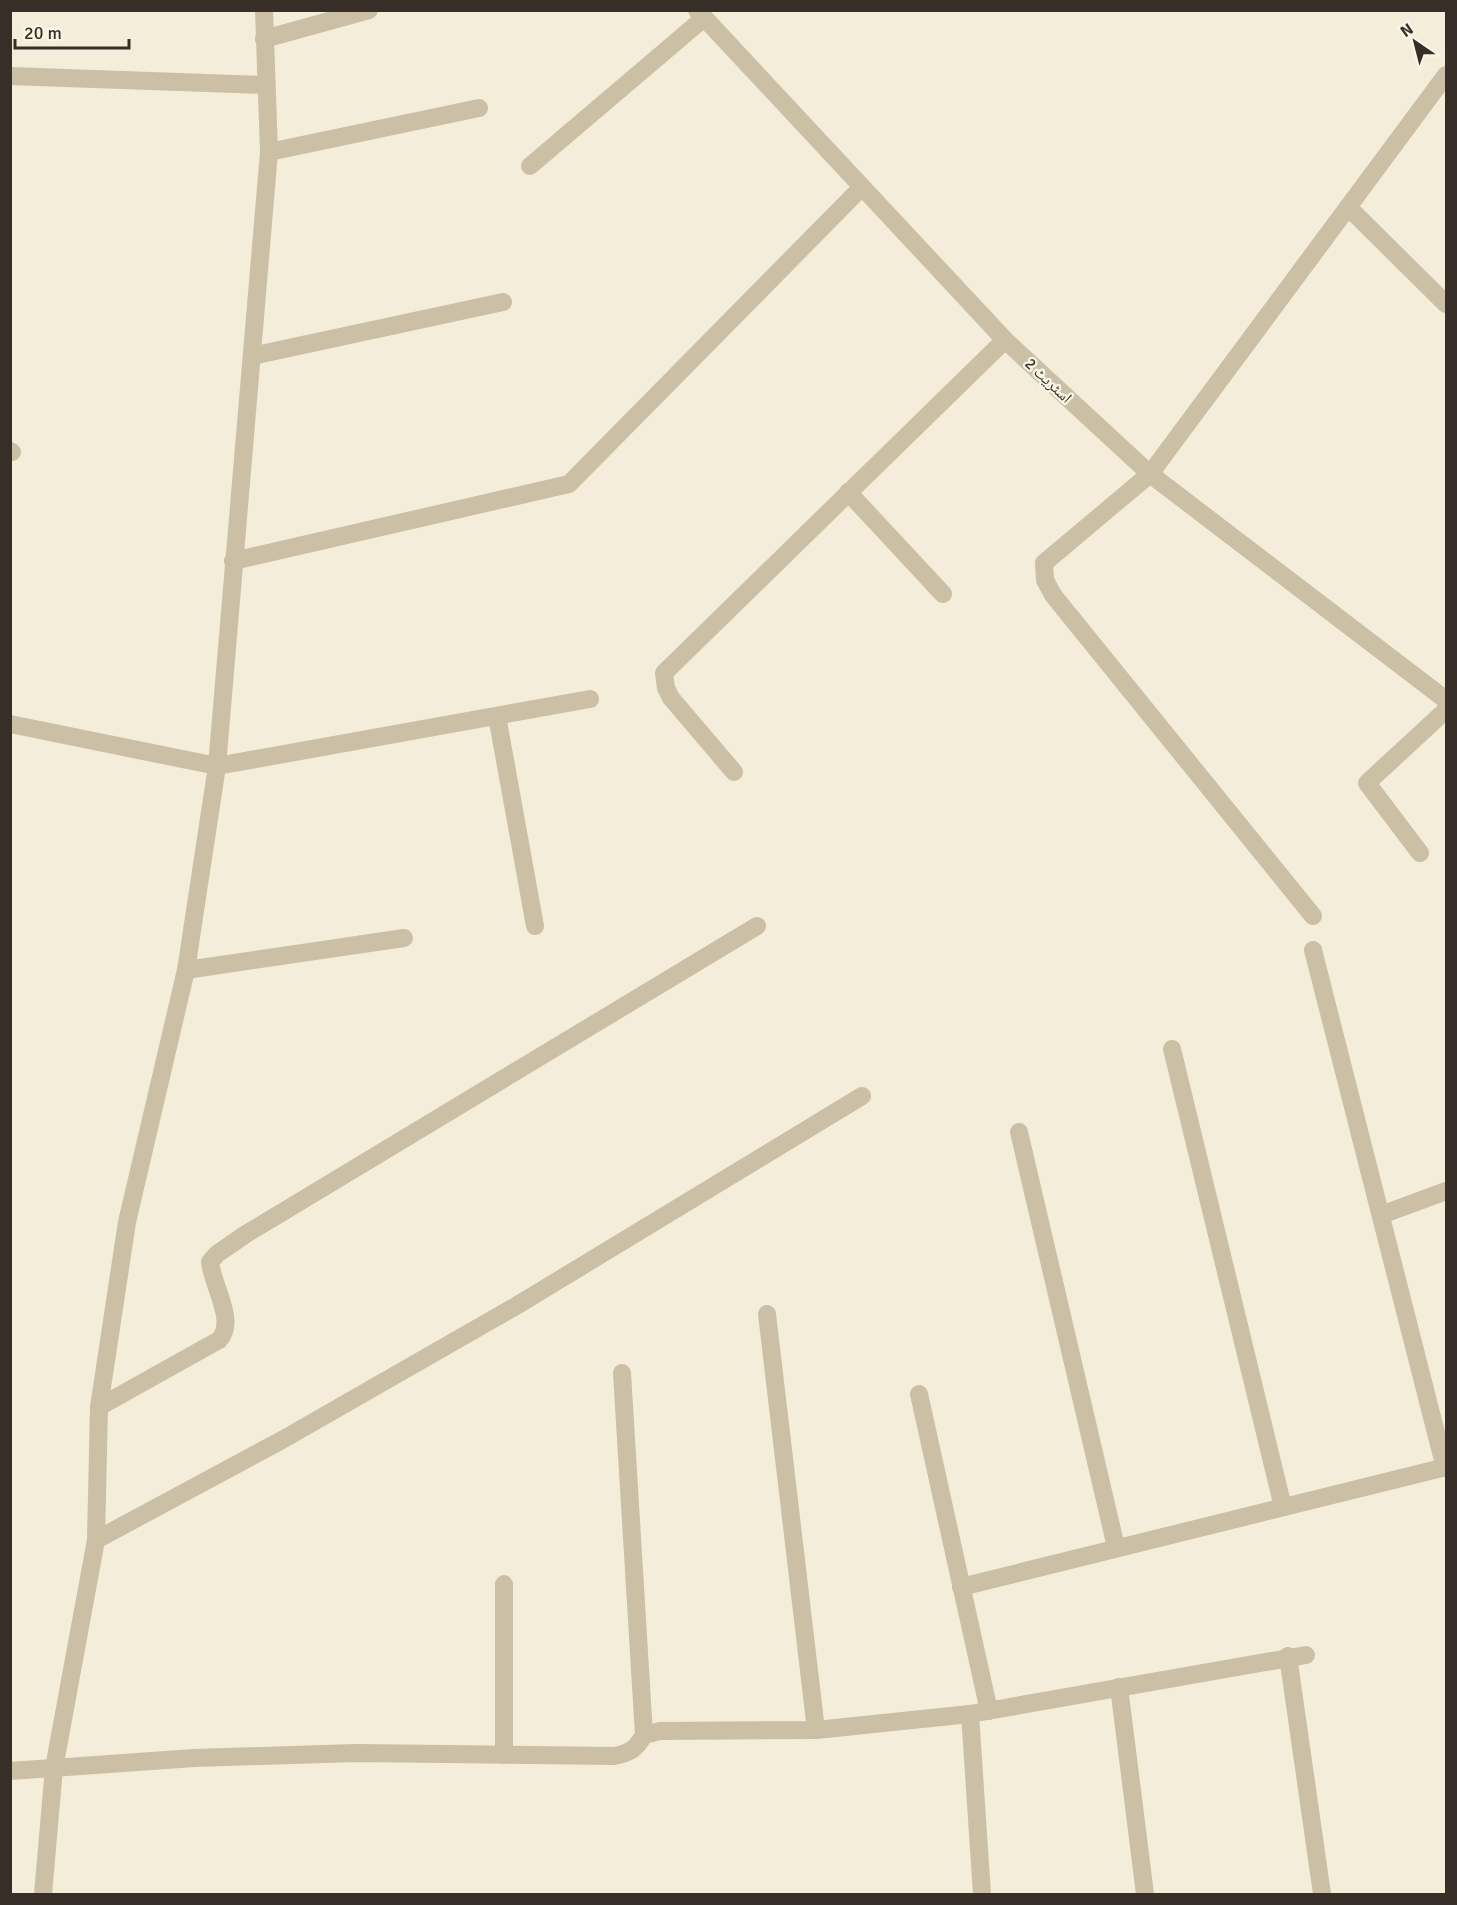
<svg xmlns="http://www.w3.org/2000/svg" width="1457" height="1905" viewBox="0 0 1457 1905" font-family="Signika,'Noto Naskh Arabic',sans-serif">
<rect width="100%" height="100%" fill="#f3edda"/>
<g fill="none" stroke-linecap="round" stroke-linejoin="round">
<g stroke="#cbbfa5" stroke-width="18">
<polyline points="697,10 1005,340 1150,474 1446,700"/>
<polyline points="264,39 369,10"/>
<polyline points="10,76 266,85"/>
<polyline points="269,152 479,108"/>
<polyline points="530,166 704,18"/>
<polyline points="1348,207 1446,304"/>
<polyline points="252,356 503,302"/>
<polyline points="10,451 12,452"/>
<polyline points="848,492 943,594"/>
<polyline points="233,561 569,484 862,187"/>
<polyline points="497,716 535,926"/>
<polyline points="10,724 217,766 590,699"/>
<polyline points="734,772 671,698 666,688 664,673 1005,340"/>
<polyline points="1420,853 1367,783 1446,710"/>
<polyline points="1313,916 1053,595 1045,580 1044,563 1150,474 1446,75"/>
<polyline points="1313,950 1445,1468"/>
<polyline points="186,970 404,938"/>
<polyline points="1172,1049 1283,1507"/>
<polyline points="1019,1132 1116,1547"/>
<polyline points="1381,1215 1446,1191"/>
<polyline points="767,1314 816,1730"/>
<polyline points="622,1373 644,1735"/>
<polyline points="919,1394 989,1711"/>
<path d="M99,1407L219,1340C237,1321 212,1285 210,1262L217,1254L246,1234L757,926"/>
<polyline points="96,1540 282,1440 516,1306 862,1096"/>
<polyline points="504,1584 504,1755"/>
<polyline points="961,1587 1446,1467"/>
<polyline points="1288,1656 1322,1894"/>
<polyline points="1119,1687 1145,1894"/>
<polyline points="970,1714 982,1894"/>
<path d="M10,1771L194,1758L356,1753L614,1756C630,1753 636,1749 644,1735L660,1731L816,1730L970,1714L1306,1655"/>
<polyline points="43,1894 54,1768 96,1540 99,1407 127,1222 186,970 217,766 269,152 264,10"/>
</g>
</g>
<g text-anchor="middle" stroke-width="4.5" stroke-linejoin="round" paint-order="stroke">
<g font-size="16" fill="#372f27" stroke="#faf6e6">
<text transform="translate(1049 380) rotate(43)" y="6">اسٹریٹ 2</text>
</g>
</g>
<rect width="1457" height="1905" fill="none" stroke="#372f27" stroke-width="24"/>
<g transform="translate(1415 42) rotate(325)" stroke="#faf6e6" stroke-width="4.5" paint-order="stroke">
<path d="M0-4.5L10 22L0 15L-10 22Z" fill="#372f27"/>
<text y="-9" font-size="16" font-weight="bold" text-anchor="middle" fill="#372f27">N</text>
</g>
<path d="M15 39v9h114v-9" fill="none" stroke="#372f27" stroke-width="3"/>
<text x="24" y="39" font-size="18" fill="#372f27" stroke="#faf6e6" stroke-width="4.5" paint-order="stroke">20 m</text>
</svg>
